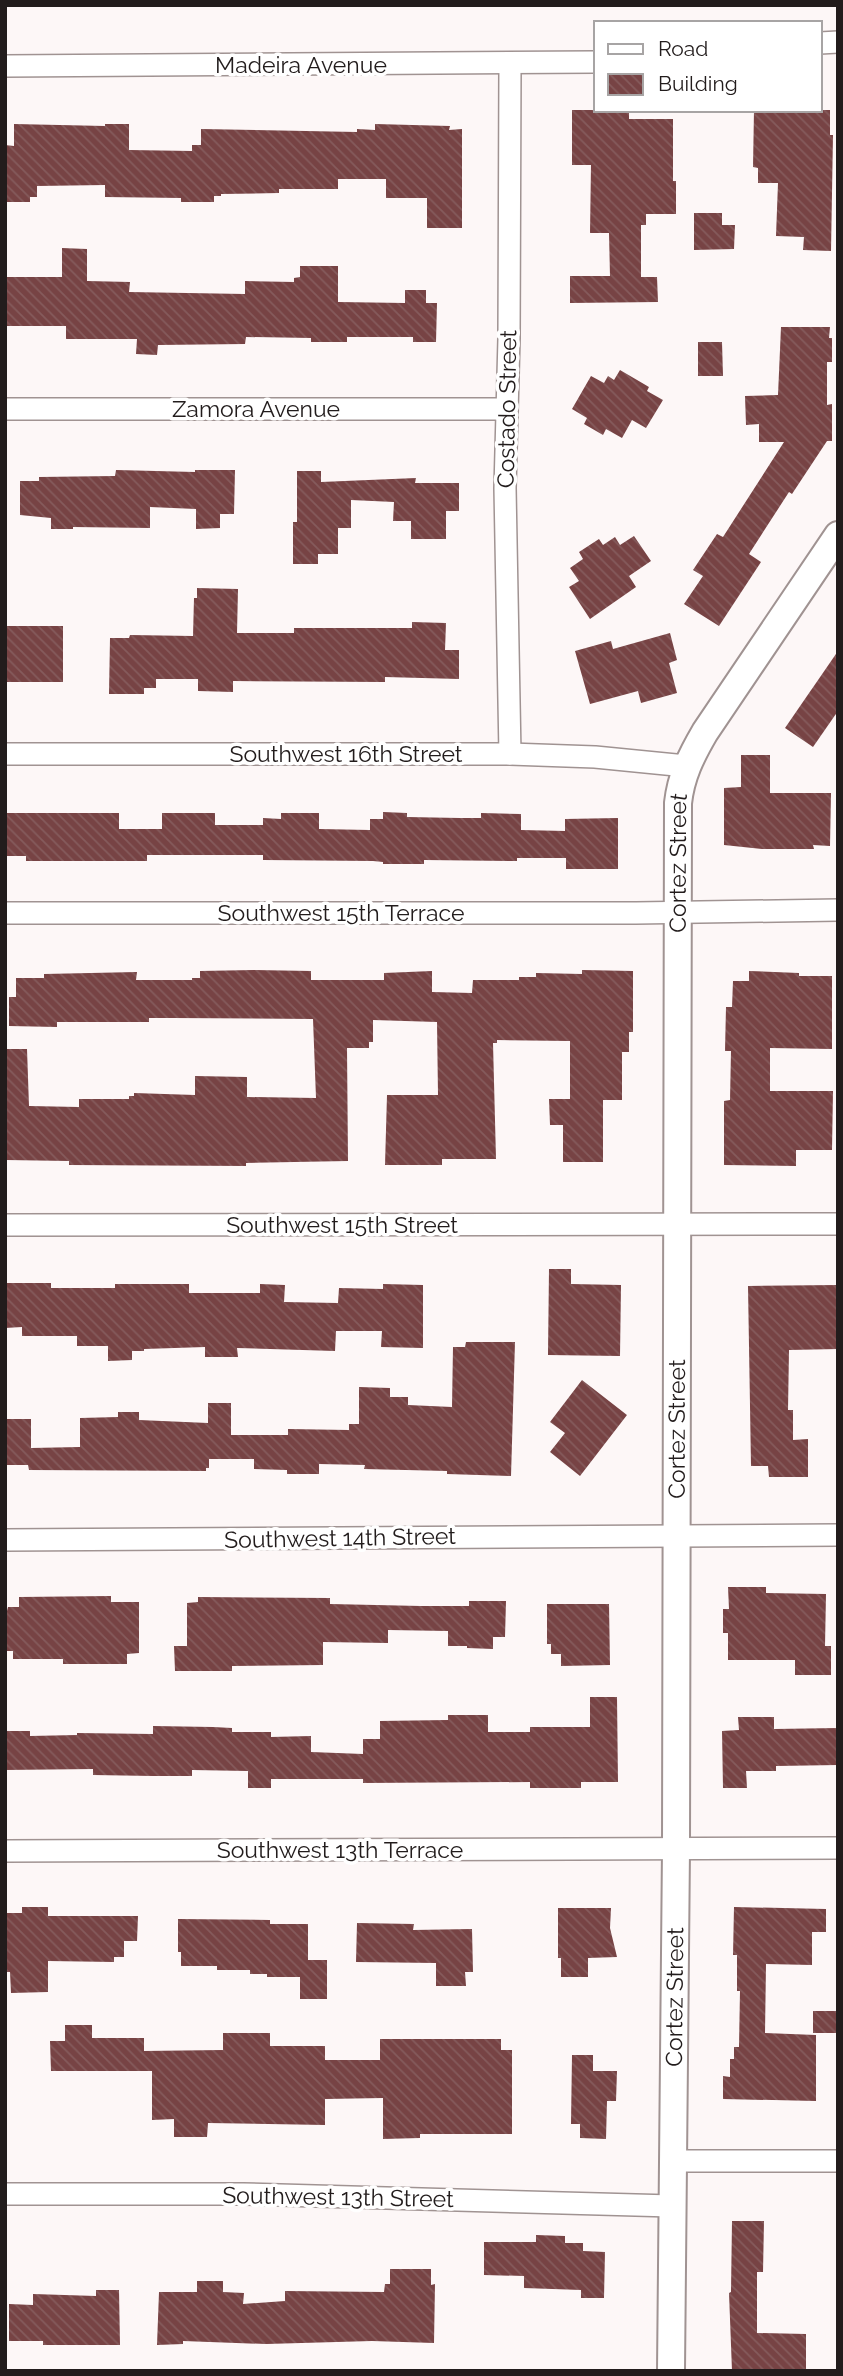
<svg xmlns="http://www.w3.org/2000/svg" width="843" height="2376" viewBox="0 0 843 2376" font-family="Raleway,sans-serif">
<defs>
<pattern id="building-back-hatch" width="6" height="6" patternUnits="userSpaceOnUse" patternTransform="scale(1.75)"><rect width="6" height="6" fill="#774344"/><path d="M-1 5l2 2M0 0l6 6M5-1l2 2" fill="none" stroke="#855b5c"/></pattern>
</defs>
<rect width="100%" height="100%" fill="#fdf7f7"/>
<g fill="url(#building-back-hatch)">
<polygon points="572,110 629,110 629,119 673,119 673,181 676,181 676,214 646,214 646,225 641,225 641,277 657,277 658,302 570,303 570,276 610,276 609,233 590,233 591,165 572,165"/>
<polygon points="754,110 830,110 830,135 833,135 831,251 803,250 804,237 776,236 778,183 758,183 758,168 753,167"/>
<polygon points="14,124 105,126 105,124 129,124 129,150 192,151 192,145 201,145 201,129 357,132 357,129 375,130 375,124 450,126 449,130 462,129 462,228 427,228 427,198 386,198 386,179 338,179 338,189 279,189 279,193 221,194 221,196 214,196 214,202 181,202 181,198 105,197 105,185 37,186 37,197 30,197 30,202 5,202 5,145 14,146"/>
<polygon points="694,213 722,213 722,225 735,225 734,249 694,250"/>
<polygon points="62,248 87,249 87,281 130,282 129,292 245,294 245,281 294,282 294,278 300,277 300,266 338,266 338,302 405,303 405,290 426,290 426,303 437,303 436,342 413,342 413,337 347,337 347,342 311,342 311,338 246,337 245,344 158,345 157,355 136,354 137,339 66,339 66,326 5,326 5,277 62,277"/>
<polygon points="781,327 830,327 829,338 832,338 832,362 827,362 827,405 832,404 832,441 827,441 792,494 789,492 749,554 761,562 719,626 684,604 703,576 693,570 717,534 723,537 784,442 759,442 759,424 746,425 745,396 778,395"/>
<polygon points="698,342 722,342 723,376 698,376"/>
<polygon points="620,370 649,387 647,391 663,400 646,428 632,420 622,438 606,429 603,435 584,424 587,418 572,409 591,376 604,383 608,376 614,380"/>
<polygon points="116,470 195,472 195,470 235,470 234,514 220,514 220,528 196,529 196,509 150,507 150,528 73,527 73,529 51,529 51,518 20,515 20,481 39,481 39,477 115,476"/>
<polygon points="297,471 321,471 321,482 416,478 415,483 459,483 459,511 446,511 446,539 411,539 411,521 393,521 394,502 351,500 351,528 338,528 338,554 318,554 318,564 293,564 293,522 297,522"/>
<polygon points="634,536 651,561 629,576 636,587 590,619 569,587 579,581 570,568 583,559 579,552 599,539 603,545 615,537 620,545"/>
<polygon points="197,588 238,589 237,633 294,633 294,628 412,628 412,622 446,623 445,650 459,650 459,679 385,677 385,682 233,681 233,692 198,691 198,679 156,679 156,688 144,688 144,694 109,694 110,638 129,638 130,635 193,636 194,598 197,598"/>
<rect x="5" y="626" width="58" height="56"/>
<polygon points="670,633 677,660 669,663 677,693 641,703 638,691 590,704 575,651 611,641 613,649"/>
<polygon points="838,651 838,711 813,747 785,728"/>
<polygon points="741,755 770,755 770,793 831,793 830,846 813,845 814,849 762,849 724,845 724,788 741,787"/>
<polygon points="383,812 407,813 407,817 460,818 481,818 481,813 521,814 521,830 565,831 565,819 618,818 618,869 566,869 566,858 517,858 517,861 424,860 424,864 383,864 383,862 373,861 263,860 263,855 147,855 147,861 26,861 26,856 5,856 5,813 119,813 119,829 162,829 162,813 215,813 215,825 263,825 263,818 281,819 281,813 319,813 319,829 370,830 370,819 383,819"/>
<polygon points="254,970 311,971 311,980 384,980 384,973 432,971 432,992 472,993 473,980 519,980 519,977 536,977 536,973 582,974 582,970 633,971 633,1032 629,1032 629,1052 622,1052 622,1100 603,1100 603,1162 563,1162 563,1125 550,1125 549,1099 570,1099 570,1041 497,1040 497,1043 493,1043 496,1159 442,1159 442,1165 385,1165 387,1095 438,1095 437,1022 373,1020 373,1042 369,1042 369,1048 347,1048 348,1161 246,1163 246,1166 69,1165 69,1161 6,1160 6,1049 27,1049 29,1106 79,1107 79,1099 129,1099 129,1096 134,1096 134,1093 195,1095 195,1076 247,1077 247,1097 316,1098 313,1019 172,1018 149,1018 149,1022 57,1022 57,1027 9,1026 9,997 16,997 16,978 44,978 44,974 137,972 136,980 192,980 192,978 200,978 200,971"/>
<polygon points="749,971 799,973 799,976 832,976 832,1049 770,1048 770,1091 833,1091 832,1150 796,1150 796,1166 724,1165 724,1101 730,1100 731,1051 725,1051 726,1007 732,1007 733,981 749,981"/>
<polygon points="549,1269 571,1269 571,1284 621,1285 620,1356 548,1355"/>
<polygon points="5,1283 51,1283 51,1288 115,1288 115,1284 189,1284 189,1293 260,1293 260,1284 285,1285 284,1302 338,1303 339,1288 383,1289 383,1284 423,1285 423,1348 381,1347 382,1331 336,1331 335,1351 237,1348 238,1357 205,1357 205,1347 144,1349 144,1351 132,1351 132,1360 108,1361 108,1346 77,1346 77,1336 22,1336 22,1327 5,1328"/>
<polygon points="838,1285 838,1349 789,1350 788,1410 793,1410 793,1440 808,1439 808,1477 769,1477 768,1466 751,1466 748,1286"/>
<polygon points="466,1342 515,1342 511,1476 447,1474 447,1471 364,1469 365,1465 319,1464 319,1474 287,1474 287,1470 254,1469 254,1459 209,1459 209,1468 206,1468 206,1471 29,1470 28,1465 5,1465 5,1419 31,1419 31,1448 80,1447 80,1418 118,1417 118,1412 139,1412 139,1420 208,1423 208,1403 231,1403 231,1435 288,1435 288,1429 349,1430 349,1424 359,1424 359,1387 390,1388 390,1397 408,1397 408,1405 452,1407 453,1347 465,1347"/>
<polygon points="582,1380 627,1415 580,1476 550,1452 565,1433 550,1422"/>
<polygon points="728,1587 766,1587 766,1593 826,1594 825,1646 831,1646 831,1675 795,1675 795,1660 728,1660 728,1633 723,1633 723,1609 729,1609"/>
<polygon points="111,1596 111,1602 139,1602 139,1653 127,1654 127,1664 63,1664 63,1659 13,1659 13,1651 5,1651 5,1611 7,1611 8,1607 19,1607 19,1597"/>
<polygon points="198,1597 330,1598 330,1604 421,1606 469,1606 469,1601 506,1601 505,1637 493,1637 493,1649 467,1648 467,1646 448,1646 448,1631 388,1630 388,1643 323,1642 323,1665 232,1666 232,1671 175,1671 174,1646 187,1646 187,1603 198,1602"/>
<polygon points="547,1604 609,1604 610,1665 561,1666 561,1654 551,1654 551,1644 547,1644"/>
<polygon points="590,1697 617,1697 618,1782 581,1782 581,1788 530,1788 530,1782 363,1783 363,1779 271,1779 271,1788 248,1788 248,1771 192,1770 192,1776 153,1776 93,1775 93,1769 5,1770 5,1731 30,1731 30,1736 77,1735 77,1733 153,1734 153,1726 213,1727 232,1728 232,1732 271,1732 271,1737 311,1736 311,1752 363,1754 363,1739 380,1739 380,1721 448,1720 448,1715 488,1715 488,1732 530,1732 530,1727 590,1727"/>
<polygon points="738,1717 774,1717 774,1729 838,1728 838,1765 776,1766 776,1771 746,1771 747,1788 723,1788 722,1731 739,1730"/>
<polygon points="22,1907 48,1907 48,1916 138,1916 137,1941 124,1941 124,1957 114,1957 114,1962 48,1961 48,1992 11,1993 10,1972 5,1972 5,1913 22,1913"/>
<polygon points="734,1907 826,1909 826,1932 812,1932 812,1965 766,1964 765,2033 816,2035 816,2101 723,2099 723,2076 730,2077 730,2059 734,2059 734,2047 739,2047 740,1991 737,1991 737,1955 733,1955"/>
<polygon points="558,1908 611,1908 610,1928 617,1957 588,1958 588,1977 561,1977 561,1958 558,1958"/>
<polygon points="178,1919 270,1920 270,1924 308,1924 308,1960 327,1960 327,1999 300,1999 300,1977 267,1977 267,1974 250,1974 250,1970 217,1970 217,1966 181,1966 181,1952 178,1952"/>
<polygon points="357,1923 414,1924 413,1930 472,1929 473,1972 465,1972 466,1986 436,1986 436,1963 356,1962"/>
<rect x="813" y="2011" width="25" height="22"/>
<polygon points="65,2025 92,2025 92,2038 144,2038 144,2051 223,2050 223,2033 270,2033 270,2046 325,2046 325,2060 380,2060 380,2039 501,2039 501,2050 512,2050 512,2134 420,2134 420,2138 383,2139 383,2098 325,2099 325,2125 208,2123 207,2137 174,2137 174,2119 152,2120 152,2071 51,2071 50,2041 65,2041"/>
<polygon points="572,2055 593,2055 593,2071 617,2071 616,2101 607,2101 606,2139 580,2138 580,2124 571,2124"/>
<polygon points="732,2221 764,2221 763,2272 757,2272 757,2333 806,2334 806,2371 732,2371 729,2293 731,2292"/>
<polygon points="536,2235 565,2236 565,2243 583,2243 583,2251 605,2252 604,2298 581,2298 581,2290 524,2288 524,2276 484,2275 484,2242 536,2242"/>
<polygon points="390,2269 431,2269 431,2285 435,2284 434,2343 372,2341 266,2344 183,2341 183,2344 157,2345 159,2292 197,2292 197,2281 223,2281 223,2292 244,2293 243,2304 285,2301 285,2291 384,2292 385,2284 390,2284"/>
<polygon points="96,2290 119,2290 120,2345 43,2345 43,2341 9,2341 9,2304 33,2305 33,2294 96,2296"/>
</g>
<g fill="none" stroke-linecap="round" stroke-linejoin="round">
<defs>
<g id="minor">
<polyline points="820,43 838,42"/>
<polyline points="5,66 596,62"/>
<polyline points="5,409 507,409"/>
<polyline points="5,754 510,754 595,757 686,766"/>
<polyline points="510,754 505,488 509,338 510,63"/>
<polyline points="5,913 636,913 838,910"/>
<polyline points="5,1225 838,1224"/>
<polyline points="5,1540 838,1535"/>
<polyline points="5,1851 838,1848"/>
<polyline points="672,2161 838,2161"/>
<polyline points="5,2194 243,2194 672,2206"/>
</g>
<g id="tertiary">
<path id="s1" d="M671,2371L676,1849L678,803C681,776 691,756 705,732L838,535"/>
</g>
</defs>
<use href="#minor" stroke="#a09392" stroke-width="24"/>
<use href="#tertiary" stroke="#a09392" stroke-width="30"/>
<use href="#minor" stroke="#fff" stroke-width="21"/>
<use href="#tertiary" stroke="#fff" stroke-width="26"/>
</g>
<g text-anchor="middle" stroke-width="7" stroke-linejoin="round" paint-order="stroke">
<g font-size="23" fill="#221c1c" stroke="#fff">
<text x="301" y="73">Madeira Avenue</text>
<text x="256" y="417">Zamora Avenue</text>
<text transform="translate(507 409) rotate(-89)" y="8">Costado Street</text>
<text x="346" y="762">Southwest 16th Street</text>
<text dy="8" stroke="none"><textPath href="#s1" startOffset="1508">Cortez Street</textPath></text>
<text x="341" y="921">Southwest 15th Terrace</text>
<text x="342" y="1233">Southwest 15th Street</text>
<text dy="8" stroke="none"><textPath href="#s1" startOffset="942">Cortez Street</textPath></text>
<text transform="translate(340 1538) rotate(-1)" y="8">Southwest 14th Street</text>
<text x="340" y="1858">Southwest 13th Terrace</text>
<text dy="8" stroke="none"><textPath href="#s1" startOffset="374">Cortez Street</textPath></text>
<text transform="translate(338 2197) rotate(1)" y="8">Southwest 13th Street</text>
</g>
</g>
<rect width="843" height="2376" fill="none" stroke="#221c1c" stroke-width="14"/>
<rect x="594" y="21" width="228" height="91" fill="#ffffff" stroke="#a7a4a4" stroke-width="2"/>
<rect x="608" y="44" width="35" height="10" fill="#ffffff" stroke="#a7a4a4" stroke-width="2"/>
<text x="658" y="56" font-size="21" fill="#221c1c">Road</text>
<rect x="608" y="74" width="35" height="21" fill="url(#building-back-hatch)" stroke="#a7a4a4" stroke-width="2"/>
<text x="658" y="91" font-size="21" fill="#221c1c">Building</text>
</svg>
